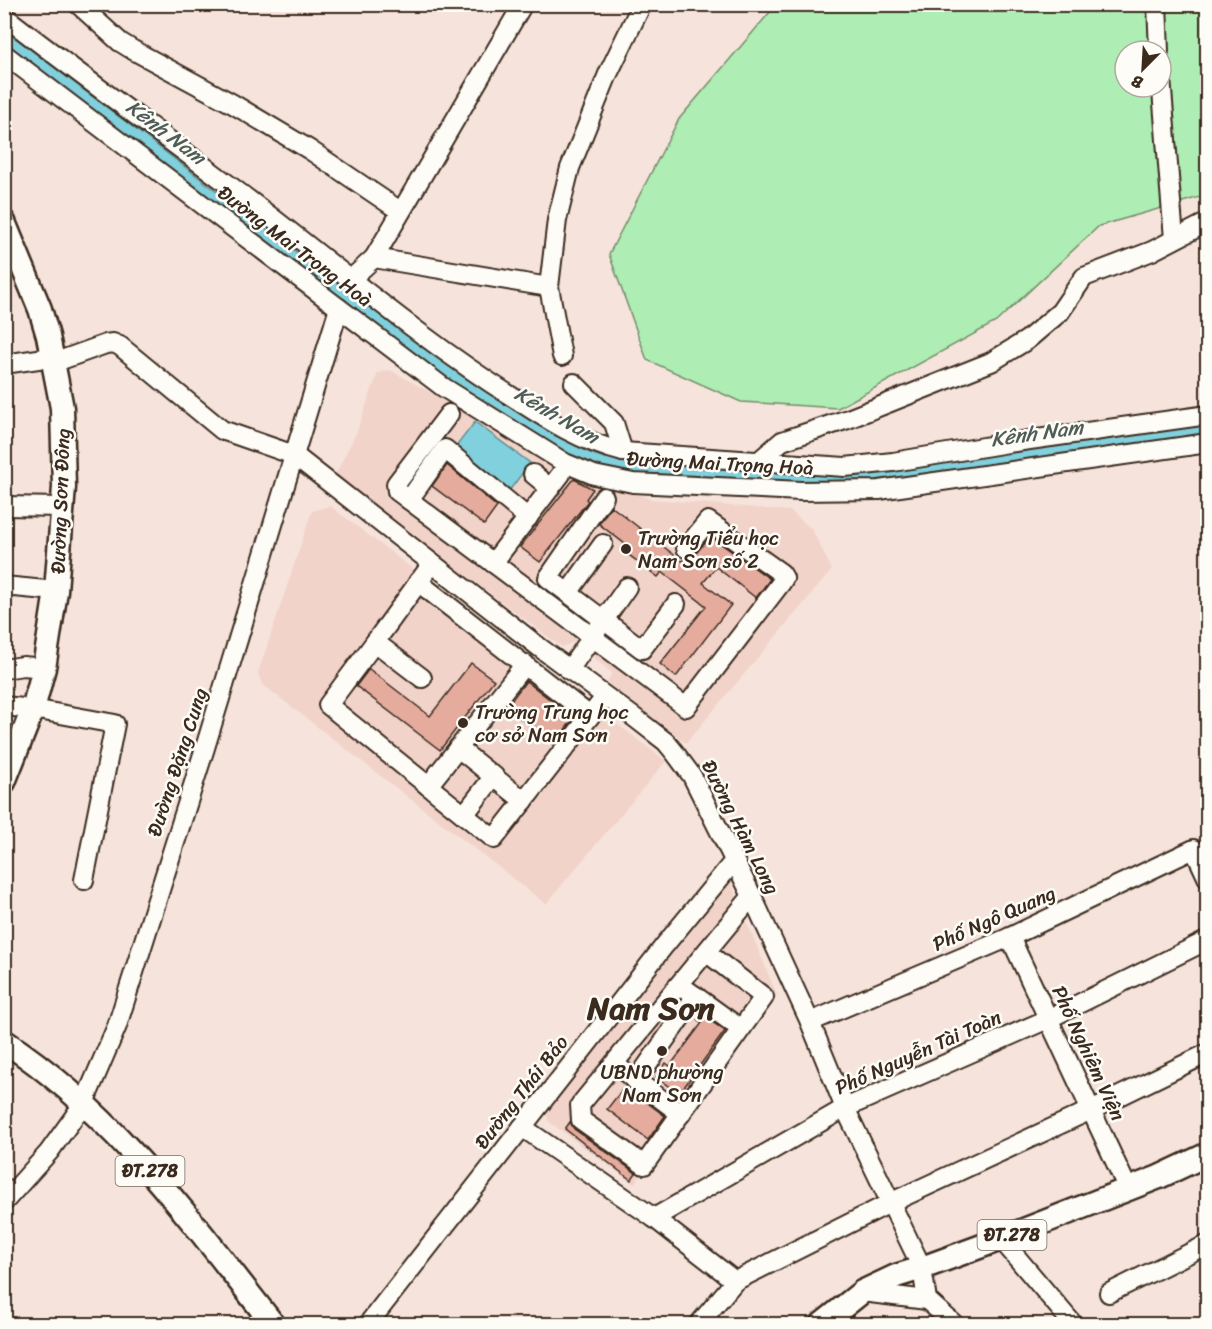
<svg xmlns="http://www.w3.org/2000/svg" width="1212" height="1329" viewBox="0 0 1212 1329" font-family="Sriracha,sans-serif">
<rect width="100%" height="100%" fill="#f6e4dc"/>
<filter id="ink" filterUnits="userSpaceOnUse"><feTurbulence type="fractalNoise" baseFrequency=".0167" numOctaves="2"/><feDisplacementMap in="SourceGraphic" scale="12" xChannelSelector="R" yChannelSelector="G"/><feConvolveMatrix kernelMatrix="1 2 1 2 8 2 1 2 1" color-interpolation-filters="sRGB"/></filter>
<g filter="url(#ink)">
<g fill="#f1d3c9">
<polygon points="390,370 587,479 651,499 790,511 812,529 832,570 686,743 607,683 612,673 574,642 562,647 337,480 336,473 357,431 378,373"/>
<polygon points="330,506 666,761 546,904 262,684 258,673 312,511"/>
<polygon points="728,876 777,995 634,1184 548,1121 546,1106"/>
</g>
<path fill="#aeedb4" stroke="#748c69" stroke-width="1.5" fill-rule="evenodd" d="M776,5H1207V195L1099,226L996,322L838,408L741,402L647,360L609,254L679,119ZM1125,51H1161V87H1125Z"/>
<g fill="#81d0dd" stroke="#658e91" stroke-width="1.5">
<polygon points="4,29 361,301 465,376 513,409 557,435 590,453 605,458 680,466 782,470 1207,424 1207,438 859,486 632,477 571,459 424,365 5,43"/>
<polygon points="475,422 530,463 509,491 454,449"/>
</g>
<g fill="#e5ac9e" stroke="#3b2a1e" stroke-width="1.5">
<polygon points="447,465 497,507 484,525 432,486"/>
<polygon points="574,479 593,489 586,499 588,501 581,510 540,562 520,547"/>
<polygon points="611,506 682,561 694,556 710,536 770,579 756,598 716,567 703,583 731,605 676,677 660,664 706,606 662,572 658,577 621,549 625,544 599,524"/>
<polygon points="471,663 494,680 440,750 356,686 369,669 430,716"/>
<polygon points="526,681 574,718 554,744 506,707"/>
<polygon points="702,1015 725,1031 679,1094 656,1077 666,1063 670,1066 702,1023 698,1020"/>
<polygon points="625,1086 665,1116 648,1140 607,1109"/>
<polygon points="570,1122 574,1129 636,1173 631,1180 565,1129"/>
</g>
<g fill="none" stroke-linecap="round" stroke-linejoin="round">
<defs>
<g id="minor">
<polyline points="78,4 120,42 133,50 233,104 310,150 400,211"/>
<polyline points="1157,4 1159,51"/>
<path d="M4,16C92,84 182,149 270,216C350,278 428,344 514,398C549,421 582,442 623,452L845,467L893,462L1008,443L1208,415"/>
<polyline points="4,54 443,387 565,463 594,475 633,483 801,491 879,490 1208,443"/>
<polyline points="1161,78 1174,239"/>
<polyline points="374,258 549,287"/>
<polyline points="351,279 374,258 523,4"/>
<polyline points="562,356 549,287 557,220 570,168 608,74 642,4"/>
<polyline points="53,363 106,344 113,343 120,346 222,430 294,455 539,647 635,718 666,742 675,753 692,776 752,896 810,1022 845,1108 922,1268 927,1300 954,1324"/>
<polyline points="4,364 52,357"/>
<polyline points="574,383 614,423 623,452"/>
<polyline points="449,414 396,484 397,491 686,707 781,583 784,578 781,573 708,521 686,548"/>
<polyline points="760,460 782,441 848,419 991,362 1027,340 1060,312 1084,277 1152,251 1208,222"/>
<polyline points="533,474 550,488"/>
<polyline points="604,497 548,578 642,649 676,604"/>
<polyline points="409,500 445,449 528,518"/>
<polyline points="4,506 63,507"/>
<polyline points="493,563 561,474"/>
<polyline points="418,582 590,716"/>
<polyline points="4,586 56,591"/>
<polyline points="568,593 603,544"/>
<polyline points="375,642 328,705 494,839 605,697"/>
<polyline points="4,669 23,666 44,668"/>
<polyline points="569,670 627,587"/>
<polyline points="422,678 375,642 426,572"/>
<polyline points="4,706 33,709 115,724 84,880"/>
<polyline points="458,748 524,801"/>
<polyline points="428,786 525,664"/>
<polyline points="464,815 494,776"/>
<polyline points="1010,937 1128,1189"/>
<path d="M706,952L764,997L644,1165L581,1120L580,1105C637,1035 695,965 752,896"/>
<polyline points="687,990 741,1029"/>
<polyline points="810,1022 1010,937 1194,849 1208,879"/>
<polyline points="614,1064 681,1114"/>
<polyline points="636,1081 696,996"/>
<polyline points="522,1127 654,1218 735,1281"/>
<polyline points="4,1202 49,1152 84,1103 117,1026 204,751 339,308"/>
<polyline points="654,1218 845,1108 1048,1019 1208,940"/>
<polyline points="1001,1239 1073,1324"/>
<polyline points="862,1292 927,1300"/>
<polyline points="1109,1293 1208,1244"/>
<polyline points="368,1324 664,946 734,861"/>
<polyline points="699,1324 735,1281 892,1202 1091,1110 1208,1053"/>
</g>
<g id="major">
<polyline points="4,222 40,309 48,336 62,408 64,487 56,591 44,668 33,709 4,782"/>
<path d="M4,1041C115,1114 192,1222 273,1324"/>
<polyline points="822,1324 862,1292 896,1276 922,1268 1001,1239 1159,1177 1208,1154"/>
</g>
</defs>
<use href="#minor" stroke="#3b2a1e" stroke-width="22"/>
<use href="#major" stroke="#3b2a1e" stroke-width="27"/>
<use href="#minor" stroke="#fdfcf7" stroke-width="18"/>
<use href="#major" stroke="#fdfcf7" stroke-width="22"/>
</g>
</g>
<g fill="#3b2a1e" stroke="#fdfcf7" stroke-width="2">
<circle cx="626" cy="549" r="6"/>
<circle cx="463" cy="723" r="6"/>
<circle cx="662" cy="1051" r="6"/>
</g>
<g text-anchor="middle" stroke-width="5" stroke-linejoin="round" paint-order="stroke">
<g fill="#fdfcf7" stroke="#75695f" stroke-width="1.5">
<rect x="115.5" y="1156" width="69" height="30" rx="4.5"/>
<rect x="977.5" y="1220" width="69" height="30" rx="4.5"/>
</g>
<g font-size="18" font-weight="bold" fill="#3b2a1e">
<text x="150" y="1177">ĐT.278</text>
<text x="1012" y="1241">ĐT.278</text>
</g>
<g font-size="20" fill="#3b2a1e" stroke="#fdfcf7">
<text transform="translate(295 246) rotate(37)" y="7">Đường Mai Trọng Hoà</text>
<text transform="translate(720 463) rotate(3)" y="7">Đường Mai Trọng Hoà</text>
<text transform="translate(60 501) rotate(-88)" y="7">Đường Sơn Đông</text>
<text transform="translate(177 762) rotate(-72)" y="7">Đường Đặng Cung</text>
<text transform="translate(741 827) rotate(63)" y="7">Đường Hàm Long</text>
<text transform="translate(994 918) rotate(-24)" y="7">Phố Ngô Quang</text>
<text transform="translate(918 1052) rotate(-24)" y="7">Phố Nguyễn Tài Toàn</text>
<text transform="translate(1089 1053) rotate(65)" y="7">Phố Nghiêm Viện</text>
<text transform="translate(521 1092) rotate(-52)" y="7">Đường Thái Bảo</text>
</g>
<g font-size="20" fill="#3b2a1e" stroke="#fdfcf7" text-anchor="start">
<text x="638" y="545">Trường Tiểu học<tspan x="638" dy="23">Nam Sơn số 2</tspan></text>
<text x="475" y="719">Trường Trung học<tspan x="475" dy="23">cơ sở Nam Sơn</tspan></text>
<text x="662" y="1079" text-anchor="middle">UBND phường<tspan x="662" dy="23">Nam Sơn</tspan></text>
</g>
<g font-size="21" font-style="italic" fill="#505c57" stroke="#fdfcf7">
<text transform="translate(166 132) rotate(37)" y="7">Kênh Nam</text>
<text transform="translate(557 415) rotate(30)" y="7">Kênh Nam</text>
<text transform="translate(1037 433) rotate(-8)" y="7">Kênh Nam</text>
</g>
<g font-size="32" font-weight="bold" fill="#3b2a1e" stroke="#fdfcf7">
<text x="651" y="1019">Nam Sơn</text>
</g>
</g>
<rect width="1212" height="1329" fill="none" stroke="#fdfcf7" stroke-width="24"/>
<rect x="12" y="12" width="1188" height="1305" fill="none" stroke="#3b2a1e" stroke-width="2" filter="url(#ink)"/>
<g transform="translate(1143 69) rotate(204)"><circle r="28" fill="#fdfcf7" stroke="#afa8a0" stroke-width="1.5"/>
<path d="M0-4.5L10 22L0 15L-10 22Z" fill="#3b2a1e"/>
<text y="-9" font-size="16" font-weight="bold" text-anchor="middle" fill="#3b2a1e">B</text>
</g>
</svg>
